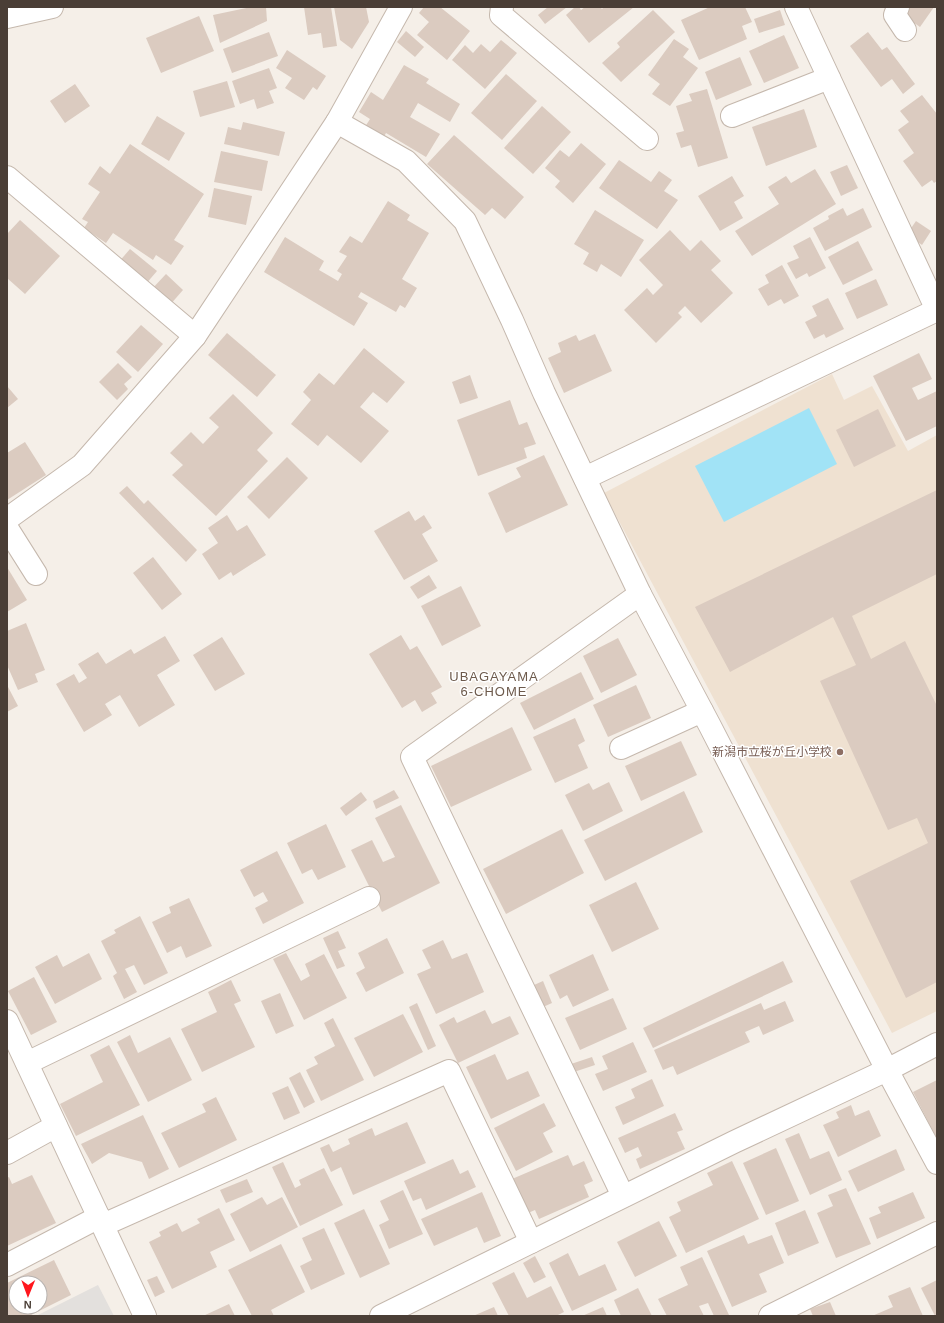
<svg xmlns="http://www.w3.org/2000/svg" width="944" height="1323" viewBox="0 0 944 1323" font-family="Helvetica,'Noto Sans JP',sans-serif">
<rect width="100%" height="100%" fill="#f5efe8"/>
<polygon fill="#efe1d1" points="832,374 844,400 872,386 908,451 937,435 937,1011 892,1033 604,493"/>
<polygon fill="#e3e0dd" points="98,1285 114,1316 36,1316"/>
<polygon fill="#a1e3f6" points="809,408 837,464 724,522 695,466"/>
<g fill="#dbcbc0" fill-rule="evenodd">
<polygon points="251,7 266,7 267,21 220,43 213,15"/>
<polygon points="304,7 331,7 337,46 323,48 321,33 308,35"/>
<polygon points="334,7 366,7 369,22 352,49 340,40"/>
<polygon points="424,7 440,7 470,31 447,60 417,35 429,22 419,13"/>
<polygon points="548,7 567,7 545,24 538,15"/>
<polygon points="575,7 579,7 581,10 585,7 600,7 602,9 604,7 634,7 589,43 566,15"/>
<polygon points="710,7 745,7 752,22 742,26 747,39 699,60 681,20"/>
<polygon points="903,7 934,7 920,27 899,12"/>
<polygon points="653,10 675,32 621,82 602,63 620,47 617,43"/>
<polygon points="780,10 785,25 759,33 754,19"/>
<polygon points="199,16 214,51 161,73 146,38"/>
<polygon points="406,31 424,47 415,57 397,42"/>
<polygon points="269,32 278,56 232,73 223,49"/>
<polygon points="868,32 882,50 887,47 915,84 903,94 892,79 881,87 850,46"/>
<polygon points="784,35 799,68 764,83 749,51"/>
<polygon points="674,39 689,49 683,57 698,68 670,106 652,94 660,84 648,75"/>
<polygon points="501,40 517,53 485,89 452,60 465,45 473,53 481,44 490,52"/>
<polygon points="287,50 326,76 317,90 313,87 304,100 285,88 292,78 276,68"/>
<polygon points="740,57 752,85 716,100 705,72"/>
<polygon points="404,65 429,79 426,83 460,104 450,122 418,103 410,117 440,134 426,157 386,133 382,140 363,130 370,119 359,112 371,92 383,100"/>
<polygon points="269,68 277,88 269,91 274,103 257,109 254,99 240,104 232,81"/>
<polygon points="506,74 537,101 502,140 471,113"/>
<polygon points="227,81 235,107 200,117 193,91"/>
<polygon points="75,84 90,106 65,123 50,101"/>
<polygon points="707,89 728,158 698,167 691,145 681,148 676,133 684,131 676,106 692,101 689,94"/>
<polygon points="922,95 937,114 937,181 934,183 932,180 922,187 903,161 914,153 898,130 909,122 900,111"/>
<polygon points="542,106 571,132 533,174 504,148"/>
<polygon points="804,109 817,147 766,166 752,127"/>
<polygon points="157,116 185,133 169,161 141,144"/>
<polygon points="243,122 285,132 279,156 224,144 228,127 241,130"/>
<polygon points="454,135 524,197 505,219 492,208 485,215 427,164"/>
<polygon points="581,143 606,164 573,203 555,187 560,181 545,168 560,150 569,157"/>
<polygon points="130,144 204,194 174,240 184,246 171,265 156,255 153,260 113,233 106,243 84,228 88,222 82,219 100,192 88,184 100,166 110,174"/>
<polygon points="221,151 268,161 262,191 214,182"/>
<polygon points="619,160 651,182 659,171 672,180 664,191 678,200 657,229 599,188"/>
<polygon points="847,165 858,188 841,196 830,172"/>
<polygon points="815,169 836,204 752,256 735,231 779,204 768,187 786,176 791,183"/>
<polygon points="732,176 744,196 734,202 743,218 720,231 698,196"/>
<polygon points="214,188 252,196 246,225 208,217"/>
<polygon points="388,201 410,215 407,220 429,233 402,279 417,288 405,308 400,305 396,312 361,292 358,297 368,303 354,326 264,272 285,237 324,261 319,270 338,281 342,274 337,271 347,256 339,252 350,236 362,243"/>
<polygon points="843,208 847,216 863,208 872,227 825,251 813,228 829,219 828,216"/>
<polygon points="595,210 644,240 621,277 601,264 597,272 583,264 589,253 574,244"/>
<polygon points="20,220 60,256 25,294 7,278 7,234"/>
<polygon points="916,221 931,231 922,245 907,234"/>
<polygon points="670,230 690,251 701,240 721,261 711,270 733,293 701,323 685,306 678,313 682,317 656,343 624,310 647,288 653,295 663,285 639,260"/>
<polygon points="810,237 826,268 809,277 807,273 796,279 787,263 799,258 793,246"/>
<polygon points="858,241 873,270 843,285 828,257"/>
<polygon points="130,249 157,271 145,285 118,263"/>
<polygon points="782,265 799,296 784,304 781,299 768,306 758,289 769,283 765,275"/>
<polygon points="166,274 183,290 169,306 151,290"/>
<polygon points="876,279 888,305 857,319 845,293"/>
<polygon points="828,298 844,329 826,338 824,334 814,339 805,322 817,316 812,306"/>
<polygon points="141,325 163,344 138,372 116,352"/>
<polygon points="227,333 276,375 257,397 208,355"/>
<polygon points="595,334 612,371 564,393 548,358 561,352 558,343 576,335 579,341"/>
<polygon points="364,348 405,382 387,403 373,392 360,407 389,431 361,463 327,435 318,446 291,424 311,400 303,392 319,373 334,385"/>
<polygon points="919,353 932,379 912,388 918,400 937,391 937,426 906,441 873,376"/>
<polygon points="118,363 132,377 124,384 128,389 117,400 99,382"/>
<polygon points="470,375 478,398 460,404 452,382"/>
<polygon points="7,386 18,399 7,408"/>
<polygon points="233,394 273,433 257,450 268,461 216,516 172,475 183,465 170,453 191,432 203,444 219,427 209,418"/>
<polygon points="510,400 519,425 527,422 536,444 524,448 527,458 478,476 457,420"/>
<polygon points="878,409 896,446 854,467 836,430"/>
<polygon points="25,442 46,475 7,500 7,453"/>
<polygon points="544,455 568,505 506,533 488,493 521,477 516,468"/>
<polygon points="287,457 308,478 269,519 247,497"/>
<polygon points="127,486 144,504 148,500 197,550 186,562 119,493"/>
<polygon points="937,490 937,574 852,616 871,659 905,641 937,706 937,982 906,998 850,881 928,843 917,818 888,830 820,681 856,665 833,617 730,672 695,607"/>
<polygon points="409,511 415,521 424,515 432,528 422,534 438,561 404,580 374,531"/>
<polygon points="227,515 237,531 247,525 266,555 233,576 231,572 219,580 202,554 218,543 208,528"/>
<polygon points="153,557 182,594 162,610 133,573"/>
<polygon points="7,567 27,600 7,612"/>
<polygon points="429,575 437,588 418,599 410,587"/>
<polygon points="461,586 481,626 442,646 421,606"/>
<polygon points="26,623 45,670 35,674 38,682 18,690 7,665 7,631"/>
<polygon points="401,635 410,650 417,646 442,687 431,693 437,703 422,712 415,700 402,708 369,654"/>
<polygon points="165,636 180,661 157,675 175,705 139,727 120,695 105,704 112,715 84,732 56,684 74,674 79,683 87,678 78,664 98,652 106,664 131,649 134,654"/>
<polygon points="222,637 245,674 215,691 193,655"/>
<polygon points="618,638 637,675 601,693 583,656"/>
<polygon points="581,672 594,699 534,730 520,703"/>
<polygon points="7,685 18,706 7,712"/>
<polygon points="636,685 651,718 608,737 593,705"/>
<polygon points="575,718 585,741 578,745 588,768 555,783 533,737"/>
<polygon points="512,727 532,770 451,807 431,766"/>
<polygon points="681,741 697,775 641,801 625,766"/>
<polygon points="609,782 623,811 583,831 565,795 589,783 593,790"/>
<polygon points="394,790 399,798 376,809 373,801"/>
<polygon points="684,791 703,832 605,881 584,840"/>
<polygon points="361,792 367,800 346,816 340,808"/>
<polygon points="401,805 440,883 382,912 351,850 372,840 383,862 395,857 375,818"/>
<polygon points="326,824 346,867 318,880 312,869 302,874 287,843"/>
<polygon points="562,829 584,873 506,914 483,869"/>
<polygon points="277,851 304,903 263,924 255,908 268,901 263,892 254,897 240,870"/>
<polygon points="636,882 659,929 612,952 589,905"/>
<polygon points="189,898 212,946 186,958 181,946 167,953 152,922 171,913 169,907"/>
<polygon points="140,916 168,973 144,985 134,965 125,969 137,992 124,999 113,976 117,973 101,941 116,933 114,930"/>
<polygon points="338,931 346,948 338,951 345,966 337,969 323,938"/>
<polygon points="387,938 404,973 366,992 356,973 365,968 358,953"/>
<polygon points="443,940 452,959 467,953 484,992 436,1014 417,974 431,968 422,950"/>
<polygon points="89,953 102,979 55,1004 35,967 57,955 63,967"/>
<polygon points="286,953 301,981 310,976 305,964 324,954 347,998 304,1020 273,959"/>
<polygon points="593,954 609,990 573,1007 567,995 560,999 549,975"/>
<polygon points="783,961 793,982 653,1048 643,1028"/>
<polygon points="34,977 57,1022 31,1035 8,991"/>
<polygon points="231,980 241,1001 234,1004 255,1047 202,1072 181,1029 217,1012 208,992"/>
<polygon points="543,981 552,1003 543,1007 534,985"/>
<polygon points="280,993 294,1026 276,1034 261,1001"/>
<polygon points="613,998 627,1029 580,1050 565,1018"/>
<polygon points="785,1001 794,1021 763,1035 759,1026 745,1032 750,1042 677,1075 673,1066 663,1070 654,1050 761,1003 764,1010"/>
<polygon points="417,1003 436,1046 428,1050 409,1007"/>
<polygon points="485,1010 492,1024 510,1016 519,1034 458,1063 439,1025 454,1017 457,1023"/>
<polygon points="403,1014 423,1052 374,1077 354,1038"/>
<polygon points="333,1018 364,1080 321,1101 306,1070 318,1064 314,1057 335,1046 324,1023"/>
<polygon points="130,1035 138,1053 170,1037 192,1080 148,1102 117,1042"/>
<polygon points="633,1042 647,1072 603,1091 595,1074 608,1069 602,1056"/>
<polygon points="109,1045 140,1105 76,1136 60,1104 103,1082 90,1055"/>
<polygon points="495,1054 507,1080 528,1071 540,1096 491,1119 466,1067"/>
<polygon points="592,1057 595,1065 574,1072 571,1064"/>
<polygon points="300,1072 315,1102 304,1108 289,1078"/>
<polygon points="652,1079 664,1106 623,1125 615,1107 635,1098 631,1089"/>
<polygon points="937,1080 937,1139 913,1092"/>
<polygon points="288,1086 300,1113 284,1120 272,1093"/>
<polygon points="216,1097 237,1140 179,1168 161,1133 206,1112 202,1104"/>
<polygon points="544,1103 556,1126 543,1133 553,1152 516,1171 494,1128"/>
<polygon points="851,1105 855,1116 869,1110 881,1136 838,1157 823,1125 839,1118 836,1112"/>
<polygon points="675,1113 683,1130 677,1132 685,1149 640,1169 636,1159 642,1156 638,1147 625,1153 618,1138"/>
<polygon points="143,1115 169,1169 149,1179 142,1162 109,1153 92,1164 81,1144"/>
<polygon points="407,1122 426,1163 353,1195 341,1167 331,1172 320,1148 329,1144 333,1152 350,1144 348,1139 372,1128 375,1136"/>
<polygon points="799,1133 810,1159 829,1151 842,1180 810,1195 785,1139"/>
<polygon points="776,1148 799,1201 766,1215 743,1163"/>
<polygon points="896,1149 905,1170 858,1192 848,1171"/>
<polygon points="568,1155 573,1166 584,1161 593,1181 584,1185 589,1197 539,1219 535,1210 528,1213 512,1179"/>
<polygon points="453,1159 460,1174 468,1170 476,1187 426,1210 421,1198 413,1201 404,1181"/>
<polygon points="732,1161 759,1219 686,1253 669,1217 681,1211 677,1202 713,1185 707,1173"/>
<polygon points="283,1162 295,1188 301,1185 299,1180 324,1168 343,1205 300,1226 272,1167"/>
<polygon points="32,1175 56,1223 7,1246 7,1178 9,1177 12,1184"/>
<polygon points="247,1179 253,1192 226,1203 220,1190"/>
<polygon points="846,1188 871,1244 836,1258 817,1213 833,1206 828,1195"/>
<polygon points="403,1190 423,1234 389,1249 379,1225 389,1220 380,1201"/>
<polygon points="482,1192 501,1236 484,1243 477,1227 434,1246 421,1219"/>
<polygon points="913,1192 925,1218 877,1239 869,1218 881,1213 878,1207"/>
<polygon points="262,1197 267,1205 282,1197 298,1227 250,1252 230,1214"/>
<polygon points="219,1208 235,1240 210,1252 217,1267 172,1289 149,1242 161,1236 159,1232 177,1223 182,1232 200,1223 197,1219"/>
<polygon points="364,1209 390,1264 360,1278 334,1223"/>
<polygon points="805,1210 819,1243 788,1256 775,1223"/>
<polygon points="659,1221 677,1256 635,1277 617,1242"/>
<polygon points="324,1228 345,1274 311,1290 300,1266 312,1260 302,1238"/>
<polygon points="744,1235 748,1244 772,1235 784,1263 759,1274 767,1292 732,1307 707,1251"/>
<polygon points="281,1244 305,1292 271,1310 274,1316 252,1316 228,1270"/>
<polygon points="568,1253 579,1276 605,1264 617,1290 572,1311 549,1263"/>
<polygon points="535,1256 546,1277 534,1283 523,1263"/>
<polygon points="702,1257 729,1315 714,1316 708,1303 699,1306 704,1316 667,1316 658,1299 688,1285 680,1267"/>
<path d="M54,1260L71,1295L29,1316H7V1283ZM16,1283H40V1307H16Z"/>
<polygon points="514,1272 527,1298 551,1286 564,1312 556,1316 509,1316 492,1283"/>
<polygon points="157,1276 165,1292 155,1297 147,1280"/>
<polygon points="937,1280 937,1316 935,1316 921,1288"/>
<polygon points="910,1287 923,1316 872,1316 893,1307 888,1296"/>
<polygon points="638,1288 652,1316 621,1316 614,1300"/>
<polygon points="830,1302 836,1316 813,1316 810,1309"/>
<polygon points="229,1304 235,1316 203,1316"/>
<polygon points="494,1307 498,1316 473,1316"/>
<polygon points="603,1307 607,1316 582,1316"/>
</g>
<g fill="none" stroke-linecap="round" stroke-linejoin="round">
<defs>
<g id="minor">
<polyline points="502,7 501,15 647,139"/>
<polyline points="796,7 937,310"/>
<polyline points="898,7 895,15 905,30"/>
<polyline points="732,116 829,78"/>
<polyline points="337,122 406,161 465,221 512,320 544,393 640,594 710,726 887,1070 937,1163"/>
<polyline points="7,177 195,336"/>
<polyline points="585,478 937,310"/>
<polyline points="7,519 82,465 195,336 337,122 401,7"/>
<polyline points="7,528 36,574"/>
<polyline points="621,748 702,711"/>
<polyline points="27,1063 369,898"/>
<polyline points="7,1153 56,1126"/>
<polyline points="623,1196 412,757 640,594"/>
<polyline points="103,1225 449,1071 531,1242"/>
<polyline points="7,1265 99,1217"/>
<polyline points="381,1316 734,1142 887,1070 937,1044"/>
<polyline points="770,1316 937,1233"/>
</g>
<g id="tertiary">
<polyline points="7,17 52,7"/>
<polyline points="7,1021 145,1316"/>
</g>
</defs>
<use href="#minor" stroke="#c5b8ad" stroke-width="24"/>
<use href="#tertiary" stroke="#c5b8ad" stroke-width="24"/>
<use href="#minor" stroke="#fff" stroke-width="22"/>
<use href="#tertiary" stroke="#fff" stroke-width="22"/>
</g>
<circle fill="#8d6e63" stroke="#fff" stroke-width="1.5" cx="840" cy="752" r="4"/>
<g text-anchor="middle" stroke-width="3" stroke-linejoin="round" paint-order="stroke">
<g font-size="12" fill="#785e54" stroke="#fff" text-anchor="end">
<text x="832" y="756">新潟市立桜が丘小学校</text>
</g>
<g font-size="13" letter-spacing="1" fill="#6d5a4c" stroke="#fff">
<text x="494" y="681">UBAGAYAMA<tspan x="494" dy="15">6-CHOME</tspan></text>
</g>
</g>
<rect width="944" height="1323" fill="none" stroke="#4a3e36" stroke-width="16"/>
<g transform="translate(28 1295) rotate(181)"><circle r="19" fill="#ffffff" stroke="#b7b2af"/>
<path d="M0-3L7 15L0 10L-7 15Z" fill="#ff161d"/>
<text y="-6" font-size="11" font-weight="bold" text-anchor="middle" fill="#4a3e36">N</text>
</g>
</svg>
